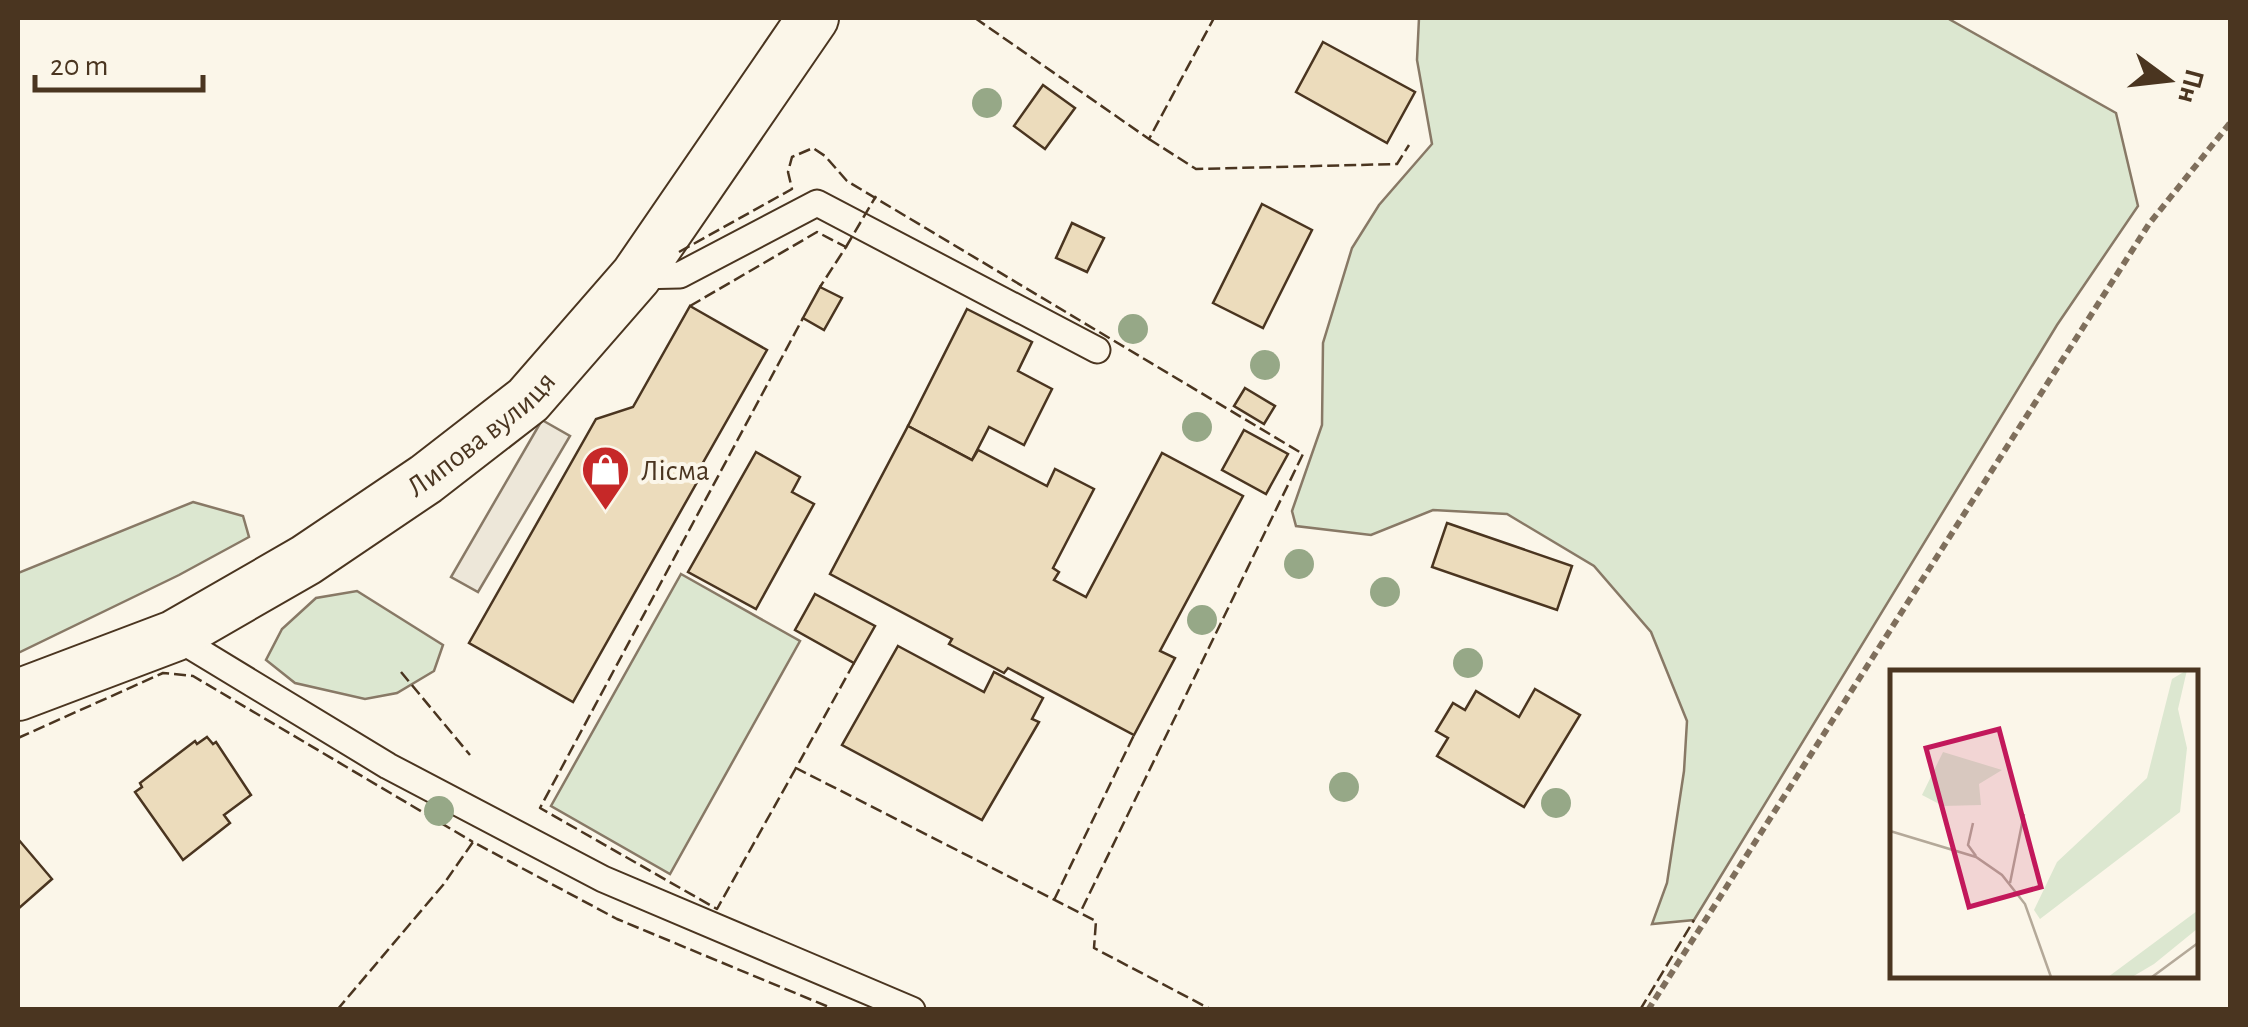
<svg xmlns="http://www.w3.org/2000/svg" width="2248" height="1027" viewBox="0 0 2248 1027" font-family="'Alegreya Sans',sans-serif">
<rect width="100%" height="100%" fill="#fbf6e9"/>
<g fill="#dce7d0" stroke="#887966" stroke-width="2.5">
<polygon points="1419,18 1947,18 2116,113 2138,206 2057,325 1694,920 1652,924 1667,883 1684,771 1687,721 1651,632 1594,566 1507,514 1433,510 1371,535 1296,526 1292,511 1322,425 1323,343 1352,248 1379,205 1432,144 1417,60"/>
<polygon points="193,502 243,516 249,537 179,575 18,653 18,573"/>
<polygon points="681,574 800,641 670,874 551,806"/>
<polygon points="357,591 443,645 434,671 397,693 365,699 295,683 266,660 282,629 316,598"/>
</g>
<polygon fill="#ede7d9" stroke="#887966" stroke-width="2.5" points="542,420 570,436 478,592 451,577"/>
<g fill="#ecdcbc" stroke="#4a3520" stroke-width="2.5">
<polygon points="1323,42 1415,92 1387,143 1296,92"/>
<polygon points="1043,85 1075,108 1045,149 1014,126"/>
<polygon points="1262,204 1312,230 1263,328 1213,303"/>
<polygon points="1072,223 1104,238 1087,272 1056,258"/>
<polygon points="820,287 842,298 824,330 803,318"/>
<polygon points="690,306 767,350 696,475 700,477 573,702 469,643 596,419 633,407"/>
<polygon points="967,309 1032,342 1018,371 1052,389 1024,445 989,427 972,460 908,426"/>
<polygon points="1245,388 1275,406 1264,424 1234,406"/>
<polygon points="908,426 972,460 978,450 1047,486 1055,469 1094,489 1053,568 1059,572 1054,580 1086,597 1162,453 1243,496 1160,651 1175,658 1134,735 1008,668 1004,673 949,644 952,639 830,574"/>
<polygon points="1244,430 1288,454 1266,494 1222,470"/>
<polygon points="756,452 800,477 792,492 814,504 756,609 688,572"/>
<polygon points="1447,523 1572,566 1557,610 1432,567"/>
<polygon points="815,594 875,626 854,663 795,630"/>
<polygon points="898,646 984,692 994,672 1043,698 1032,719 1039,722 982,820 842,745"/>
<polygon points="1535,689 1580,715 1524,807 1437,756 1448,738 1436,731 1453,703 1465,710 1476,691 1519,717"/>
<polygon points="207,737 213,744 216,742 251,795 224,815 230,823 183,860 135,792 142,787 140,783 195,741 197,744"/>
<polygon points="18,839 52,879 18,909"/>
</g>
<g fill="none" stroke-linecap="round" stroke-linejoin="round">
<defs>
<g id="service">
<polyline points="636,276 680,275 817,203 1097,350"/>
<polyline points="174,636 388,766 603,879 912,1010"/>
</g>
<g id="minor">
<path id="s1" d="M18,695L174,636L306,560L426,479L528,400L636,276L813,18"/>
</g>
</defs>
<use href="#service" stroke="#4a3520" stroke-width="29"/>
<use href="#minor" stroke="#4a3520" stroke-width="54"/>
<polyline stroke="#7f6f5c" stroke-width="6" stroke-dasharray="8 5" stroke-linecap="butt" points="1648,1010 2149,224 2230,123"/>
<use href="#service" stroke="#fbf6e9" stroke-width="25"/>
<use href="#minor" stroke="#fbf6e9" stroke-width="50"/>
<g stroke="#4a3520" stroke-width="2.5" stroke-dasharray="12 5" stroke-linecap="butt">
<polyline points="975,18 1149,139 1214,18"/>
<polyline points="1149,139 1196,169 1397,164 1409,145"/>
<polyline points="846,247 876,196"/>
<polyline points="679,252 792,189 788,172 792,157 813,148 825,156 847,181 1303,454 1080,913"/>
<polyline points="690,306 817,232 846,247 820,287"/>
<polyline points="854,663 796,768 1096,921 1094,948 1212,1010"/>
<polyline points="401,672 470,755"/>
<polyline points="18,738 163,673 193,676 473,842"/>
<polyline points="796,768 717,909 540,808 803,318"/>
<polyline points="1054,900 1134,735"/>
<polyline points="337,1010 443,885 473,842 617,919 836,1010"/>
<polyline points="1640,1010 1694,920"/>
</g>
</g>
<g fill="#96a887">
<circle cx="987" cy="103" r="15"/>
<circle cx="1133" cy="329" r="15"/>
<circle cx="1265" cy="365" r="15"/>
<circle cx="1197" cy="427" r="15"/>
<circle cx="1299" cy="564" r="15"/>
<circle cx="1385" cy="592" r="15"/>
<circle cx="1202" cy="620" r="15"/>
<circle cx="1468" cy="663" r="15"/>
<circle cx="1344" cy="787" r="15"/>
<circle cx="1556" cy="803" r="15"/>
<circle cx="439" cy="811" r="15"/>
</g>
<defs>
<symbol id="shop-pin" viewBox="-11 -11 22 30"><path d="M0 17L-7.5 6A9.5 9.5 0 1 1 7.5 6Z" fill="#c62828" stroke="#fbf6e9"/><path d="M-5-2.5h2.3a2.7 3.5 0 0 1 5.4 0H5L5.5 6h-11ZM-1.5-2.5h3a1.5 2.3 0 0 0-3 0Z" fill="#fff"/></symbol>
</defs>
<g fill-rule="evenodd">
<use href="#shop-pin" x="578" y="442" width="55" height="75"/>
</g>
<g text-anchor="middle" stroke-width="8" stroke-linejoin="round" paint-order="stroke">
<g font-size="30" fill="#4a3520" stroke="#fbf6e9">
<text dy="10" stroke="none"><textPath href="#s1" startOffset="535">Липова вулиця</textPath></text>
</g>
<g font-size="30" fill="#4a3520" stroke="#fbf6e9" text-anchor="start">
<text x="641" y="480">Лісма</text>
</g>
</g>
<g transform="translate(1890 670)">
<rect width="308" height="308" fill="#fbf6e9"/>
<path d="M297,0L288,39L297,78L290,142L150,249L144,240L167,192L257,108L282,9ZM53,82L112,100L89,114L91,135L53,136L32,125ZM307,241V259L264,294L242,307H218Z" fill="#dce7d0"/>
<path fill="none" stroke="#b4a999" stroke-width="2.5" d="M83,153L78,175L86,186M0,161L86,187L112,205L135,234L161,307M120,213L134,144M262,307L308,273"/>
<path fill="#c2185b" fill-opacity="0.15" stroke="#c2185b" stroke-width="5" d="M109,59L151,217L79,237L36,78Z"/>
<rect width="308" height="308" fill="none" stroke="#4a3520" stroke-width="5"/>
</g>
<rect width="2248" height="1027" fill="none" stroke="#4a3520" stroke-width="40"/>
<g transform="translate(2168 80) rotate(105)" stroke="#fbf6e9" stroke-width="8" paint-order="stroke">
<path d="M0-8L18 38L0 25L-18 38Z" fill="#4a3520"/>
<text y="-15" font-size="28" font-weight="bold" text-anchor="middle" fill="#4a3520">Пн</text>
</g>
<path d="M35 75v15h168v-15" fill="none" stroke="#4a3520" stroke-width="5"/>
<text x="50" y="75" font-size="30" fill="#4a3520" stroke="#fbf6e9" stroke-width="8" paint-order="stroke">20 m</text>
</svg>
